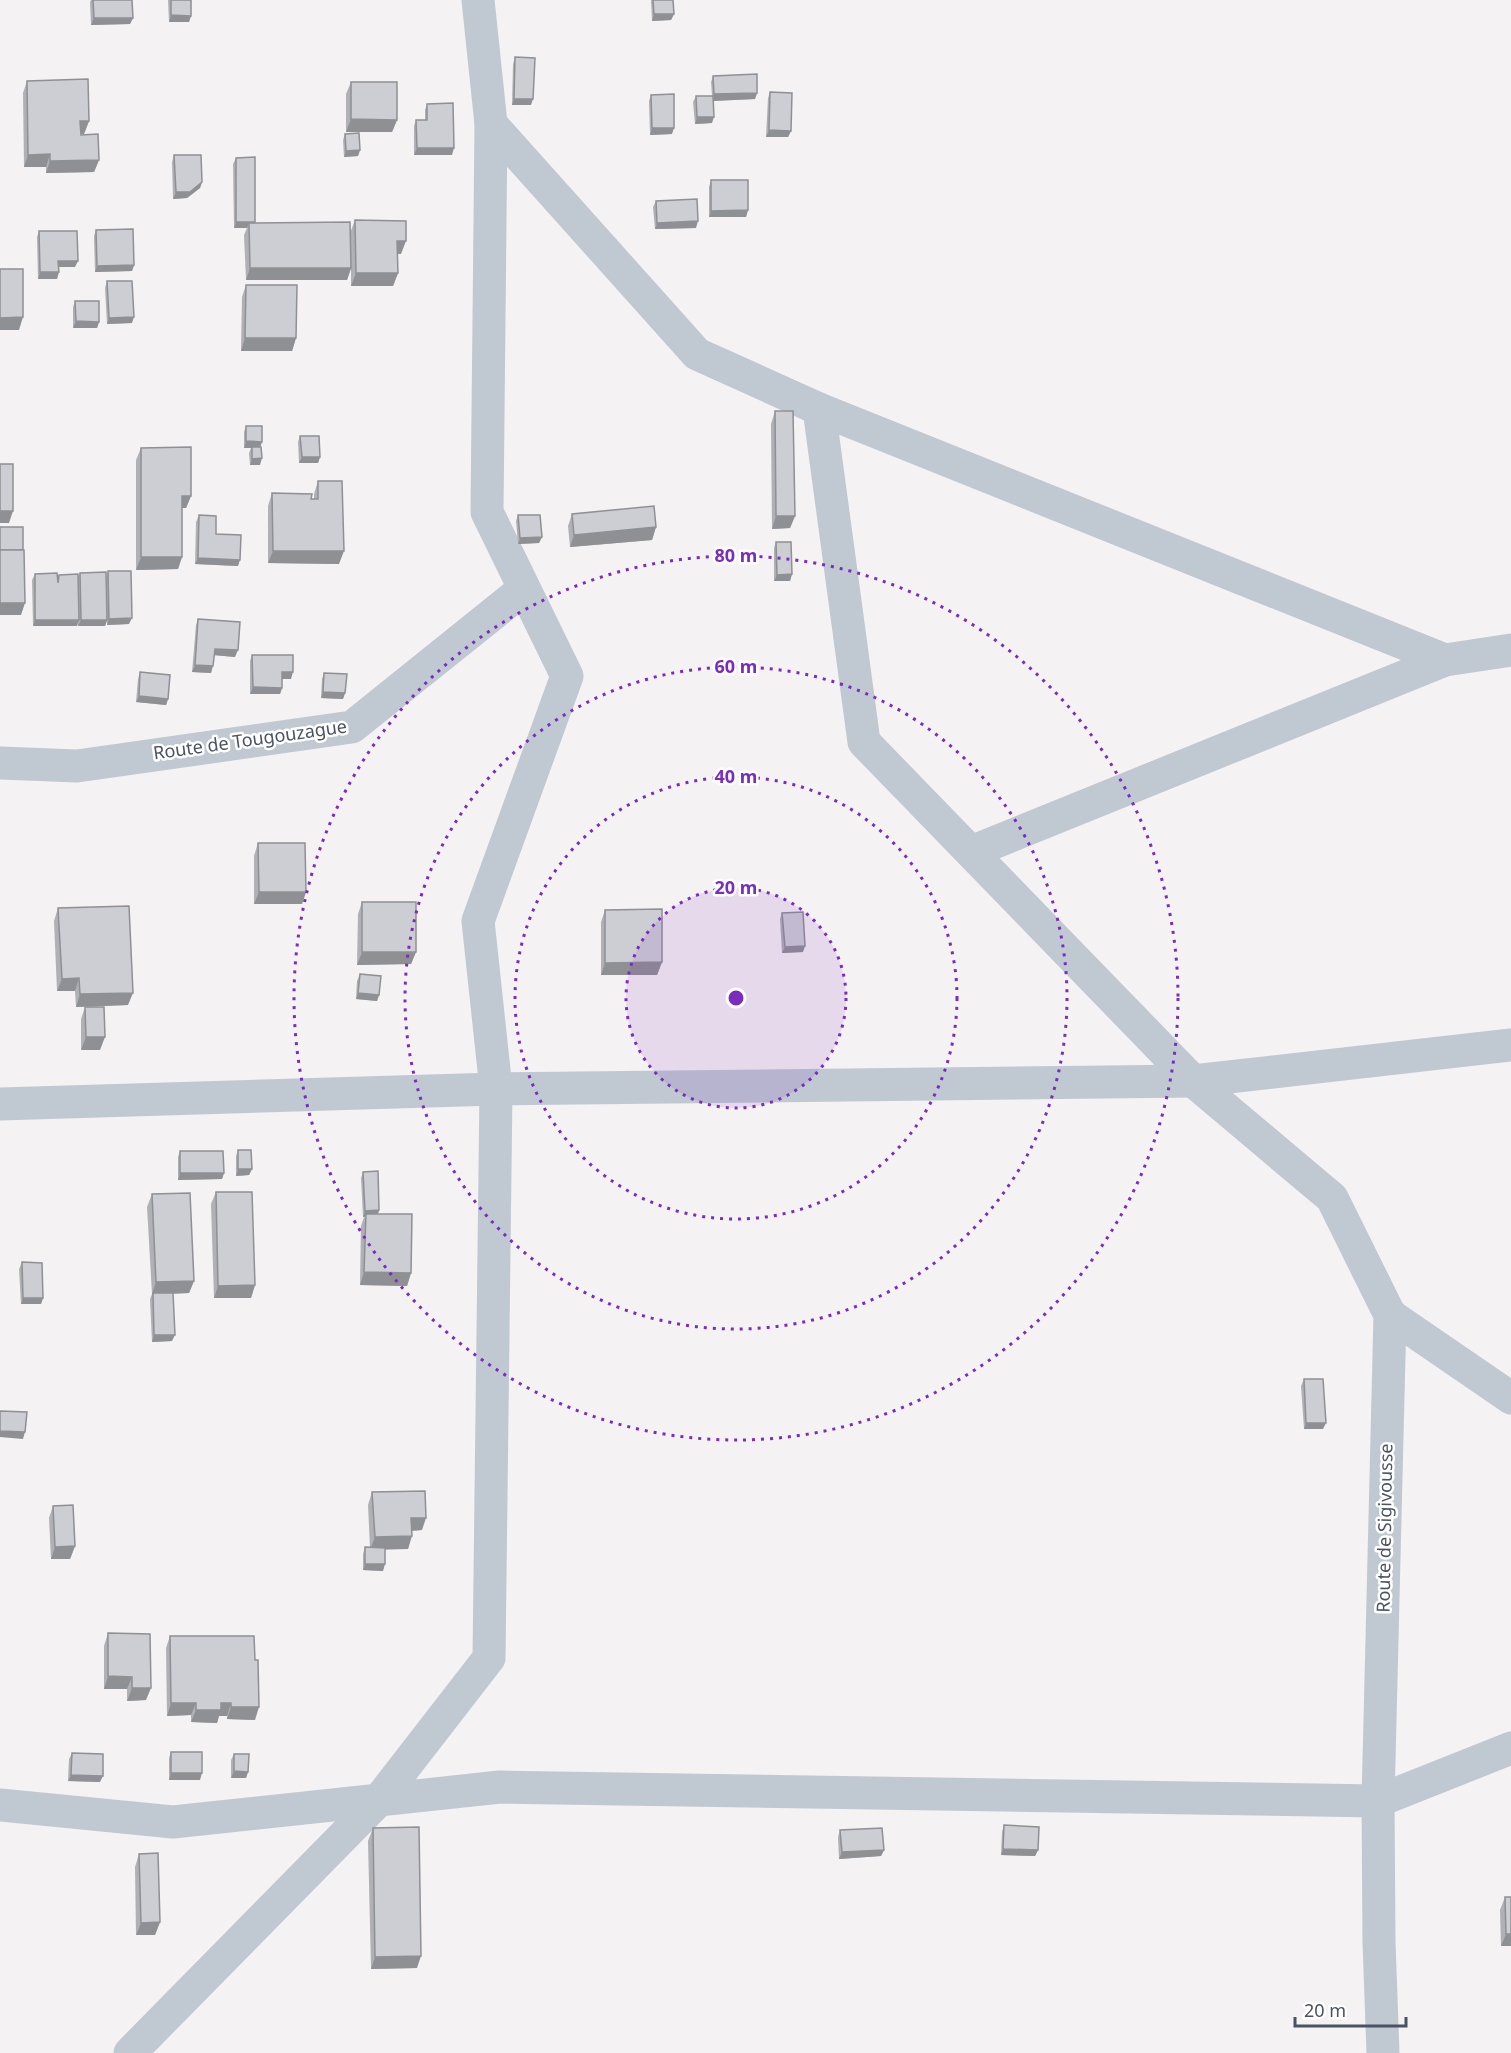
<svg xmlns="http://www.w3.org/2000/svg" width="1511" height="2053" viewBox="0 0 1511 2053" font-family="'Noto Sans',sans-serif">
<rect width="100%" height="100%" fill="#f4f2f2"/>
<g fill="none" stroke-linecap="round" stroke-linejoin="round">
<g stroke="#c0c8d2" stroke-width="33">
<polyline points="478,0 491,124 697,354 819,409 864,742 1193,1081 1332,1198 1390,1315 1378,1801 1379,1942 1383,2053"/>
<polyline points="819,409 1445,660 1511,650"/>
<polyline points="0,763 77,766 352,727 524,589"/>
<polyline points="971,852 1445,660"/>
<polyline points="0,1104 496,1089 1193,1081 1511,1045"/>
<polyline points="1390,1315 1511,1398"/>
<polyline points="0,1805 173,1822 500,1787 1378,1801 1511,1748"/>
<polyline points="130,2053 379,1800 489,1658 496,1089 478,921 567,676 487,512 491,124"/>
</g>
</g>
<g fill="#afb1b6">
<polygon points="91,0 132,0 133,18 130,24 91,25 90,2"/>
<polygon points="168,0 191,0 191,16 189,22 169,22"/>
<polygon points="651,0 673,0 674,14 671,20 652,21"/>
<polygon points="515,57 531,105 512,105 513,64"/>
<polygon points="713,76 757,93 755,99 713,101 712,123 695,124 693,102 696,96 712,96 711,82"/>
<polygon points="27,81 89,121 84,134 81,134 99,160 94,172 46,173 46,167 24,167 23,93"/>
<polygon points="351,82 397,120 392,132 346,132 346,94"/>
<polygon points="770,92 791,131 788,137 766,137 768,98"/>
<polygon points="651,95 672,134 650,135 649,101"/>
<polygon points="427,104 452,155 414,155 414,126 416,120 425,120 425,110"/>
<polygon points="345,134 360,150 358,156 344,157 343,140"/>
<polygon points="174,155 202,182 200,188 187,198 173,199 172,162"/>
<polygon points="236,158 255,223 350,233 355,220 401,254 397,254 398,273 393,286 351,286 351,269 347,280 246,280 244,235 247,228 234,228 233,164"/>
<polygon points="711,180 748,210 746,217 709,217 709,187"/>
<polygon points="656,201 696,228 655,229 653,207"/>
<polygon points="96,230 134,265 132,271 95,272 94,236"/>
<polygon points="39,231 75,267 59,267 57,279 38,279 37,237"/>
<polygon points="107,281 132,323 107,324 105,288"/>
<polygon points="246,285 296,338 292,351 241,351 242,297"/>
<polygon points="75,301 99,322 97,328 73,328 73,307"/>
<polygon points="775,411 795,516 790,528 772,529 771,424"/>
<polygon points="246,426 260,447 260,465 250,465 249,453 251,448 244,448 244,432"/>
<polygon points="300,436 320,457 318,463 299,463 298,442"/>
<polygon points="141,448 191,496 186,508 182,508 182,557 178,569 136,570 136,460"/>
<polygon points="318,481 339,564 268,563 268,506 272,493 314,499 314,494"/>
<polygon points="572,514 656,527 652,540 570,547 568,526"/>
<polygon points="199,515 216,534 238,566 195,564 196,522"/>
<polygon points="518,515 542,537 539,543 518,544 516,521"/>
<polygon points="776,542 792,574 790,581 774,581 774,548"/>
<polygon points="108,571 129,624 107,625 107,621 105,626 78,626 78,621 77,626 33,626 32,580 35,574 58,578 59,575 78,577 80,573 106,577"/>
<polygon points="198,619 235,657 214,655 211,673 192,672 196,625"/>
<polygon points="252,655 291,679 282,679 282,688 280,694 250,694 250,661"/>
<polygon points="140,672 168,699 166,705 136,702 138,679"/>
<polygon points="324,673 345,693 343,699 321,698 322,679"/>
<polygon points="258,843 306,892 302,904 254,904 254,856"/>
<polygon points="362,902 416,952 411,964 357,965 358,914"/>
<polygon points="58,908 128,1005 76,1007 75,991 57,991 54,921"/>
<polygon points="605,910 662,962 657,975 601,975 601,922"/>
<polygon points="782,913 803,952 782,953 780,919"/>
<polygon points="360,974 379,995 377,1001 356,999 357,981"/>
<polygon points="85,1007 100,1050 81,1050 81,1019"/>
<polygon points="238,1150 252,1169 249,1175 236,1176 236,1156"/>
<polygon points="180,1151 224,1173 222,1179 178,1180 178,1157"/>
<polygon points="363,1172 379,1210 378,1214 411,1273 407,1286 360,1285 361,1226 364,1217 363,1217 361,1178"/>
<polygon points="216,1192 255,1285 251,1298 214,1298 211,1204"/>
<polygon points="152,1194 194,1281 189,1293 173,1294 172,1341 152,1342 150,1299 152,1294 147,1207"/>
<polygon points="22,1262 43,1298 41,1304 21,1304 19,1269"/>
<polygon points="1304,1379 1323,1429 1304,1429 1301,1386"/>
<polygon points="372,1492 422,1530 412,1531 408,1549 385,1549 383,1571 363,1570 363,1554 365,1547 370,1548 368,1505"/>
<polygon points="53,1506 75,1546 70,1559 51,1559 49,1518"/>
<polygon points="108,1633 146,1700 127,1701 127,1689 104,1689 104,1646"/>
<polygon points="170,1636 255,1720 227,1719 227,1716 219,1716 217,1723 191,1722 191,1715 167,1716 166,1648"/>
<polygon points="171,1752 200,1780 169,1780 169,1758"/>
<polygon points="72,1753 100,1782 68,1781 69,1759"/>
<polygon points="234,1754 248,1772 246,1778 231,1778 231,1760"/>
<polygon points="1004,1825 1038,1850 1035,1856 1001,1855 1002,1832"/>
<polygon points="373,1828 417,1968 371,1969 368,1841"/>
<polygon points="840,1830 884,1850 881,1856 839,1859 838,1837"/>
<polygon points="139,1854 160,1922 155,1935 136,1935 135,1867"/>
<polygon points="1505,1897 1511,1897 1511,1946 1501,1946 1500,1910"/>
</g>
<g fill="#8f9094">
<polygon points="654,14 674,14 671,20 652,21"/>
<polygon points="171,15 191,16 189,22 169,22"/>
<polygon points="94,18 133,18 130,24 91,25"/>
<polygon points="757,93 755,99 712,101 714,94"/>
<polygon points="514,99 533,99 531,105 512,105"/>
<polygon points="697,117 714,117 712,123 695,124"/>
<polygon points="351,119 397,120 392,132 346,132"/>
<polygon points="80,121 89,121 84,134 76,133"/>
<polygon points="652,128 674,128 672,134 650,135"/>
<polygon points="769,130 791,131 788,137 766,137"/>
<polygon points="417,148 454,148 452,155 414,155"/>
<polygon points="360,150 358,156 344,157 346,151"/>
<polygon points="50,154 46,167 24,167 28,155"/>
<polygon points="99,160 94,172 46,173 50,161"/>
<polygon points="202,182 200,188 187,198 173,199 176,192"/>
<polygon points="748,210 746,217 709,217 711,211"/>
<polygon points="698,221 696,228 655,229 657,223"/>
<polygon points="236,222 255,222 253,228 249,223 247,228 234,228"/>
<polygon points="397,241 406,241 401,254 392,253"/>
<polygon points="58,261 78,261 75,267 56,267"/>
<polygon points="134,265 132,271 95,272 97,266"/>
<polygon points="250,268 351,268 347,280 246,280"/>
<polygon points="40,272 59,272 57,279 38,279"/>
<polygon points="356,273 398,273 393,286 351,286"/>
<polygon points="23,317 19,330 0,330 0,318"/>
<polygon points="134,317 132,323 107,324 109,318"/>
<polygon points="76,321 99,322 97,328 73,328"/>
<polygon points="245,338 296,338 292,351 241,351"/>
<polygon points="246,441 262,442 260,448 244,448"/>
<polygon points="302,457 320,457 318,463 299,463"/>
<polygon points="262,458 260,465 250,465 252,459"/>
<polygon points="182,496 191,496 186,508 177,508"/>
<polygon points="0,511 13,511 9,523 0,523"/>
<polygon points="776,516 795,516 790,528 772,529"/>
<polygon points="656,527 652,540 570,547 574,535"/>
<polygon points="542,537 539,543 518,544 520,538"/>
<polygon points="273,551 344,551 339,564 268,563"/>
<polygon points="141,557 182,557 178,569 136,570"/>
<polygon points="198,558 240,560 238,566 195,564"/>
<polygon points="792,574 790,581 774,581 777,575"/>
<polygon points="0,603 25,603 21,615 0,615"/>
<polygon points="132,618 129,624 107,625 109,619"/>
<polygon points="35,620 79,620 77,626 33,626"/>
<polygon points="81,620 107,620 105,626 78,626"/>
<polygon points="215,649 238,650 235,657 213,655"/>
<polygon points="195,665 213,666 211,673 192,672"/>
<polygon points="282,672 293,672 291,679 279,679"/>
<polygon points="253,687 282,688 280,694 250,694"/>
<polygon points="323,692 345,693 343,699 321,698"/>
<polygon points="139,696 168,699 166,705 136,702"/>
<polygon points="259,892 306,892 302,904 254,904"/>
<polygon points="805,946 803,952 782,953 785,947"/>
<polygon points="362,952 416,952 411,964 357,965"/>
<polygon points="662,962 657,975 601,975 605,963"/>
<polygon points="79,978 75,991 57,991 62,979"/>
<polygon points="133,993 128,1005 76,1007 80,994"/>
<polygon points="358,993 379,995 377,1001 356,999"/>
<polygon points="86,1037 105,1037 100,1050 81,1050"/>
<polygon points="238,1169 252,1169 249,1175 236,1176"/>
<polygon points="180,1173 224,1173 222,1179 178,1180"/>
<polygon points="379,1210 377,1217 366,1214 364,1217 363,1217 365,1211"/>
<polygon points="364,1272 411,1273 407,1286 360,1285"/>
<polygon points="194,1281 189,1293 152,1294 156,1282"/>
<polygon points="255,1285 251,1298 214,1298 218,1286"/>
<polygon points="23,1298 43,1298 41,1304 21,1304"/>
<polygon points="154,1335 175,1335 172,1341 152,1342"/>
<polygon points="1306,1423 1326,1423 1323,1429 1304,1429"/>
<polygon points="0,1431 25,1432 23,1439 0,1437"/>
<polygon points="411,1518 426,1518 422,1530 406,1531"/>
<polygon points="412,1536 408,1549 370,1550 375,1537"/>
<polygon points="75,1546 70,1559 51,1559 55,1547"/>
<polygon points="365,1564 385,1564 383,1571 363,1570"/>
<polygon points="108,1676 132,1677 127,1689 104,1689"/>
<polygon points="132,1688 151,1688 146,1700 127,1701"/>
<polygon points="171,1703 196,1703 191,1715 167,1716"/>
<polygon points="221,1703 231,1703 227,1716 219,1716 217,1723 191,1722 196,1710"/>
<polygon points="231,1707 259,1707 255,1720 227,1719"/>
<polygon points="234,1771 248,1772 246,1778 231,1778"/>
<polygon points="171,1773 202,1773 200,1780 169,1780"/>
<polygon points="71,1775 103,1776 100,1782 68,1781"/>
<polygon points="1003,1849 1038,1850 1035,1856 1001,1855"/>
<polygon points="884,1850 881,1856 839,1859 842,1852"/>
<polygon points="160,1922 155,1935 136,1935 141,1923"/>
<polygon points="1506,1934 1511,1934 1511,1946 1501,1946"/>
<polygon points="421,1956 417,1968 371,1969 375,1957"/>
</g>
<g fill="#ccced4" stroke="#8f9094" stroke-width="1.5">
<polygon points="93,0 132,0 133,18 94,18"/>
<polygon points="171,0 191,0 191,16 171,15"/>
<polygon points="653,0 673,0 674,14 654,14"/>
<polygon points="515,57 535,58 533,99 514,99"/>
<polygon points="757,74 757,93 714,94 713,76"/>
<polygon points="88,79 89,121 80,121 81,135 98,134 99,160 50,161 50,154 28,155 27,81"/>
<polygon points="351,82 397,82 397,120 351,119"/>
<polygon points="770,92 792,93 791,131 769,130"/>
<polygon points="674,94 674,128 652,128 651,95"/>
<polygon points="696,96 713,96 714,117 697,117"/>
<polygon points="453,103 454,148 417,148 416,120 427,120 427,104"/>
<polygon points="359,133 360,150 346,151 345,134"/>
<polygon points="174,155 201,155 202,182 190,192 176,192"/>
<polygon points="255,157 255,222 236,222 236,158"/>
<polygon points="711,180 748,180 748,210 711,211"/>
<polygon points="697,199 698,221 657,223 656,201"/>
<polygon points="355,220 406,221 406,241 397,241 398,273 356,273"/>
<polygon points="350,222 351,268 250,268 249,223"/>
<polygon points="133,229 134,265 97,266 96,230"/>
<polygon points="39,231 77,231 78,261 58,261 59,272 40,272"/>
<polygon points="0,269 23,269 23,317 0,318"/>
<polygon points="107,281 132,281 134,317 109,318"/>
<polygon points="246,285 297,285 296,338 245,338"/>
<polygon points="75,301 99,301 99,322 76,321"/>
<polygon points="775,411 793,411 795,516 776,516"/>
<polygon points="246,426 262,426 262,442 246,441"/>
<polygon points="300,436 319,436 320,457 302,457"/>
<polygon points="191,447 191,496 182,496 182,557 141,557 141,448"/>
<polygon points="252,447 261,447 262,458 252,459"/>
<rect x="0" y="464" width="13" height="47"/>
<polygon points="318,481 342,481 344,551 273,551 272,493 312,494 311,499 318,499"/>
<polygon points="654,506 656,527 574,535 572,514"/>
<polygon points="199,515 216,516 216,534 241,535 240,560 198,558"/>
<polygon points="518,515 540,515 542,537 520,538"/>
<rect x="0" y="527" width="23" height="23"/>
<polygon points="776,542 791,542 792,574 777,575"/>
<polygon points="0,550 24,550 25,603 0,603"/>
<polygon points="108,571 131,571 132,618 109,619"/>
<polygon points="106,572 107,620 81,620 80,573"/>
<polygon points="57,573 58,583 59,575 78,574 79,620 35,620 35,574"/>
<polygon points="198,619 240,622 238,650 215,649 213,666 195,665"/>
<polygon points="252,655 293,655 293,672 282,672 282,688 253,687"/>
<polygon points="140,672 170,675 168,699 139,696"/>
<polygon points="324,673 347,674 345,693 323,692"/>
<polygon points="258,843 305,843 306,892 259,892"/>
<rect x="362" y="902" width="54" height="50"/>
<polygon points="129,906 133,993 80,994 79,978 62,979 58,908"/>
<polygon points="662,909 662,962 605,963 605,910"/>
<polygon points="803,912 805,946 785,947 782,913"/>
<polygon points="360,974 381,976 379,995 358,993"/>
<polygon points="85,1007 104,1007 105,1037 86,1037"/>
<polygon points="238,1150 251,1150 252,1169 238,1169"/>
<polygon points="180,1151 223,1151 224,1173 180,1173"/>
<polygon points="378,1171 379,1210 365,1211 363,1172"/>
<polygon points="216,1192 252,1192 255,1285 218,1286"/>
<polygon points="190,1193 194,1281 156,1282 152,1194"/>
<polygon points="366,1214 412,1214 411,1273 364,1272"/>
<polygon points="22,1262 42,1263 43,1298 23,1298"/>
<polygon points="153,1293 173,1293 175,1335 154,1335"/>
<polygon points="1304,1379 1323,1379 1326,1423 1306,1423"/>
<polygon points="0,1411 27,1412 25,1432 0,1431"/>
<polygon points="425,1491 426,1518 411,1518 412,1536 375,1537 372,1492"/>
<polygon points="73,1505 75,1546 55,1547 53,1506"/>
<polygon points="365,1547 385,1548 385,1564 365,1564"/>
<polygon points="108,1633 150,1634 151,1688 132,1688 132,1677 108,1676"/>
<polygon points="170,1636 254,1636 255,1660 258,1660 259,1707 231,1707 231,1703 221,1703 221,1710 196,1710 196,1703 171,1703"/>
<rect x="171" y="1752" width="31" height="21"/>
<polygon points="72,1753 103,1754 103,1776 71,1775"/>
<polygon points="234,1754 249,1754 248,1772 234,1771"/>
<polygon points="1004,1825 1039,1827 1038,1850 1003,1849"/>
<polygon points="419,1827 421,1956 375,1957 373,1828"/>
<polygon points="882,1828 884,1850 842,1852 840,1830"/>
<polygon points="158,1853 160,1922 141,1923 139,1854"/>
<polygon points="1505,1897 1511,1897 1511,1934 1506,1934"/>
</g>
<circle cx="736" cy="998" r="110" fill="#7b2cbf" fill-opacity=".12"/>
<g fill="none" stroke="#7b2cbf" stroke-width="3" stroke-dasharray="3 6">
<circle cx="736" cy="998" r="110"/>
<circle cx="736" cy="998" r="221"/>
<circle cx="736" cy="998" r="331"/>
<circle cx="736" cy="998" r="442"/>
</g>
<g text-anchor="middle" stroke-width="5" stroke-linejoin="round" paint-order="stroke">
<g font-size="18" fill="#495361" stroke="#fff">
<text transform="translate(250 740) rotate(-8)" y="6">Route de Tougouzague</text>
<text transform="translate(1385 1528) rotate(-89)" y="6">Route de Sigivousse</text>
</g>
</g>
<circle cx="736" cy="998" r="9" fill="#7b2cbf" stroke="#fff" stroke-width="3"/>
<g font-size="18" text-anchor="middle" font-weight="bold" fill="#7b2cbf" stroke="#fff" stroke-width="5" stroke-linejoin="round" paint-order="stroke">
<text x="736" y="562">80 m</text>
<text x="736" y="673">60 m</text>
<text x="736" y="783">40 m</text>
<text x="736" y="894">20 m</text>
</g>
<path d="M1295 2017v9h111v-9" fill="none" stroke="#495361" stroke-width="3"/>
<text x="1304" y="2017" font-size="18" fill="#495361" stroke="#ffffff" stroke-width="4.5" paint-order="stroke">20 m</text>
</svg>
